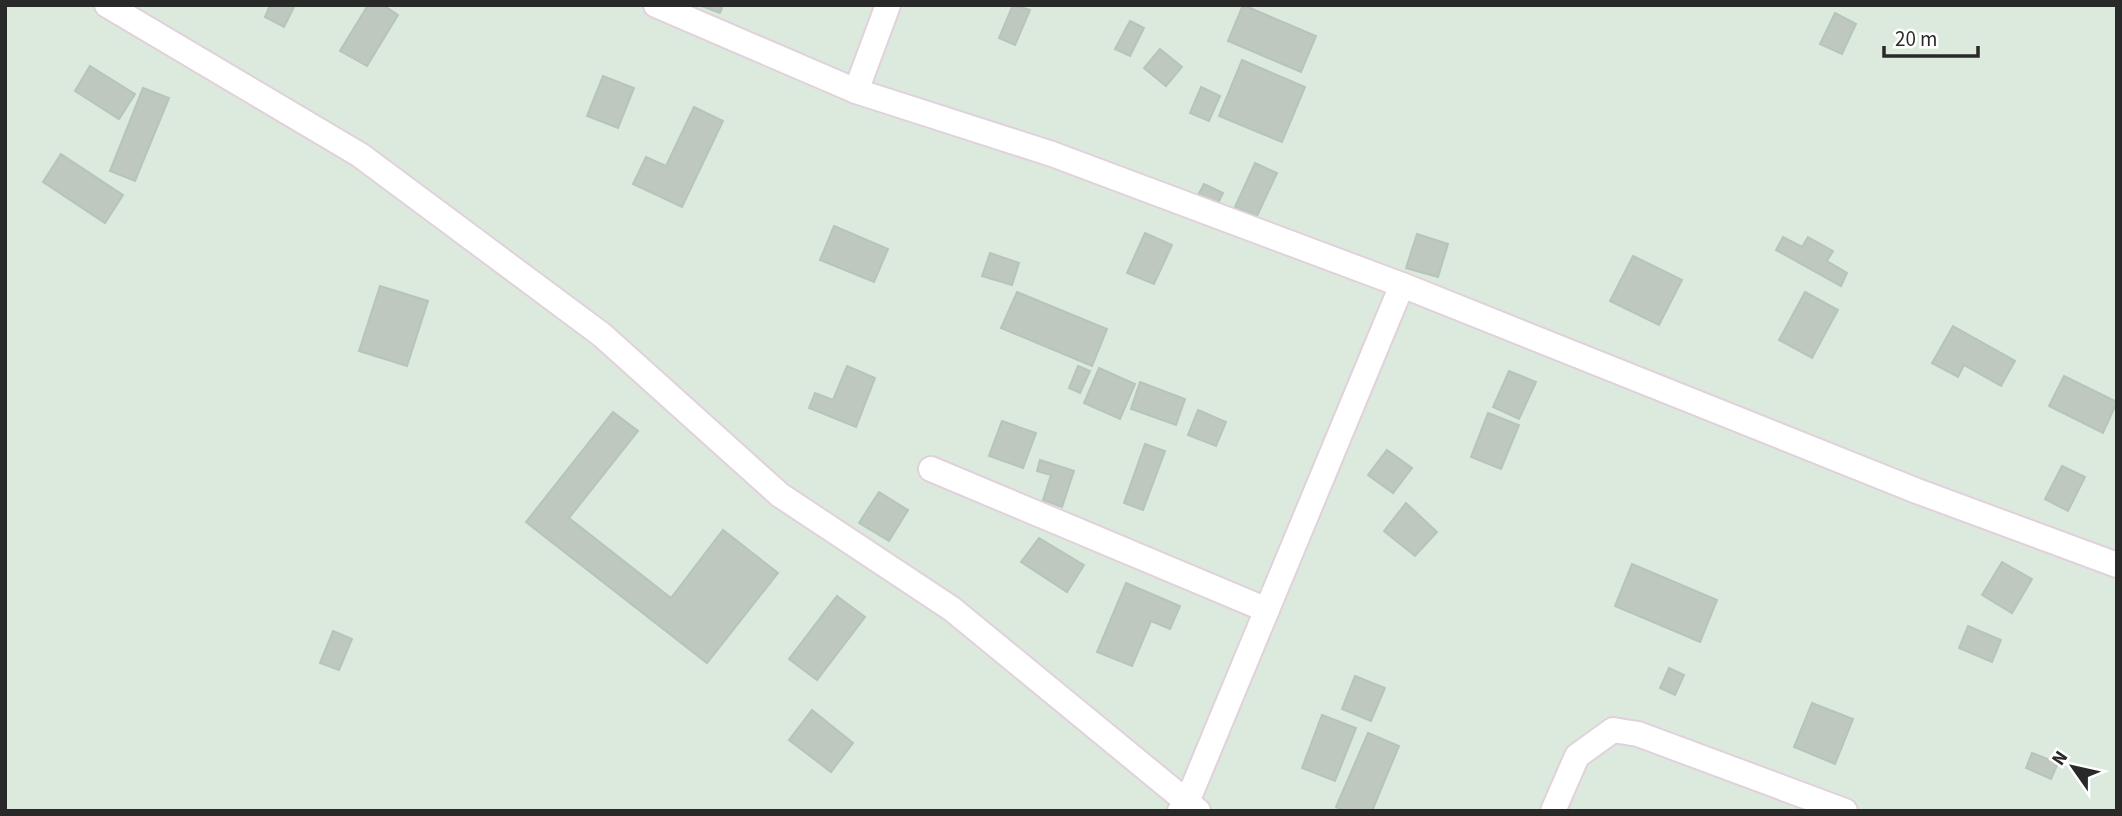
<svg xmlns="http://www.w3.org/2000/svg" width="2122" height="816" viewBox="0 0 2122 816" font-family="'Source Sans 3',sans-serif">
<rect width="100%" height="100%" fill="#dceade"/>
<g fill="#bec8bf" stroke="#b6c5b9" stroke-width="2">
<polygon points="270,5 295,5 284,27 265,17"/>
<polygon points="368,5 383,5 398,15 367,66 340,51"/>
<polygon points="699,5 723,5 720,13"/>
<polygon points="1013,5 1030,10 1015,45 999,38"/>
<polygon points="1243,5 1316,36 1301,72 1228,41"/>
<polygon points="1835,13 1856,24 1842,54 1820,44"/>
<polygon points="1130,21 1144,28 1130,56 1115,49"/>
<polygon points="1160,49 1182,67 1166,86 1144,68"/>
<polygon points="1242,60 1305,87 1282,142 1219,116"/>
<polygon points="90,66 135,94 119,119 75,91"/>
<polygon points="603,76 634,88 618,128 587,116"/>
<polygon points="1201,87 1220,96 1209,121 1190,113"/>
<polygon points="143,88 169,98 135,181 110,171"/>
<polygon points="694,107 723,121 682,207 633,184 646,157 666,166"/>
<polygon points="61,154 123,195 105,223 43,182"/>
<polygon points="1255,163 1277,173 1257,216 1235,207"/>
<polygon points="1204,184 1223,193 1217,205 1198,195"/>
<polygon points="834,226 888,249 874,282 820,260"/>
<polygon points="1145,233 1172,245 1154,284 1127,273"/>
<polygon points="1417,234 1448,244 1438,277 1406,268"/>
<polygon points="1783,237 1802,247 1808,237 1833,251 1827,261 1847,273 1841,286 1776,250"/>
<polygon points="990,253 1019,263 1012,285 982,276"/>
<polygon points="1633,256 1682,280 1659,325 1610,301"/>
<polygon points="380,286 428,301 407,366 359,351"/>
<polygon points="1017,292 1107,329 1092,366 1001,328"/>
<polygon points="1805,292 1838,310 1812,358 1779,340"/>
<polygon points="1953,326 2015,361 2001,386 1964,365 1958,377 1932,363"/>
<polygon points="847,366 875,378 856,427 809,408 815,393 833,400"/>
<polygon points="1078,366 1090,371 1080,393 1069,388"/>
<polygon points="1099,368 1135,384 1120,419 1084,403"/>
<polygon points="1509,371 1536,382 1519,419 1493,407"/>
<polygon points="2064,376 2117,402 2103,433 2049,406"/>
<polygon points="1140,382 1185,399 1176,425 1131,409"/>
<polygon points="1198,410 1226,422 1216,446 1188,435"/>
<polygon points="613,412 638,431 569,518 671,598 723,530 778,573 707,663 526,522"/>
<polygon points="1488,413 1519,425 1501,469 1471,457"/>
<polygon points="1002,421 1036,433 1023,468 989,456"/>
<polygon points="1145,444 1165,451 1143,510 1124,503"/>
<polygon points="1387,450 1412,468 1393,493 1368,475"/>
<polygon points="1040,460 1074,471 1062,507 1043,500 1051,475 1037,471"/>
<polygon points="2062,466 2085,477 2068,511 2045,499"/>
<polygon points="879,492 908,510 889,541 859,523"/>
<polygon points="1406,503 1437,532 1415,556 1384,531"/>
<polygon points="1039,538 1084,565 1067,592 1021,562"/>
<polygon points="2002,562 2032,579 2012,613 1982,595"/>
<polygon points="1632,564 1717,600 1700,642 1615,606"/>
<polygon points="1126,583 1180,606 1170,629 1151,621 1132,666 1097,652"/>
<polygon points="837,596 865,617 817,680 789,659"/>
<polygon points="1968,626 2001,640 1992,662 1959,648"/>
<polygon points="333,631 352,639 339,670 320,663"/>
<polygon points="1669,668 1684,675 1675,695 1660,688"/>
<polygon points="1355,676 1385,688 1371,721 1342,709"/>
<polygon points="1812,703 1853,719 1835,764 1794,747"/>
<polygon points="812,710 853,743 831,772 789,740"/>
<polygon points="1322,715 1356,728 1335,781 1302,768"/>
<polygon points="1368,733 1399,746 1372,811 1345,811 1336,807"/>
<polygon points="2032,753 2058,763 2051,779 2026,768"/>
</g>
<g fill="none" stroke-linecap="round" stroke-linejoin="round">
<defs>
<g id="street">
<polyline points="107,5 360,155 602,335 780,495 952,609 1198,811"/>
<polyline points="656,5 856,91 1052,154 1402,285 1917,491 2117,565"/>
<polyline points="856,91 888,5"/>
<polyline points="931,469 1267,610"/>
<polyline points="1180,811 1187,802 1402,285"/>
<polyline points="1553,811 1577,756 1613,730 1638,734 1845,811"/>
</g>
</defs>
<use href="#street" stroke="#e1d1db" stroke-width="28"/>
<use href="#street" stroke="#fff" stroke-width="24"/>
</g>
<rect width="2122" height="816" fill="none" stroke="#292929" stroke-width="14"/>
<g transform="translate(2073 767) rotate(304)" stroke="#ffffff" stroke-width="5" paint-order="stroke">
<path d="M0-5L12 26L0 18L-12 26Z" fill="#292929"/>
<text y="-10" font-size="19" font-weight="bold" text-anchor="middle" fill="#292929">N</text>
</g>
<path d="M1884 46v10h94v-10" fill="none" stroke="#292929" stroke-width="3.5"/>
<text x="1895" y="46" font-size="21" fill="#292929" stroke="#ffffff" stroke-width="5" paint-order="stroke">20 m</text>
</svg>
